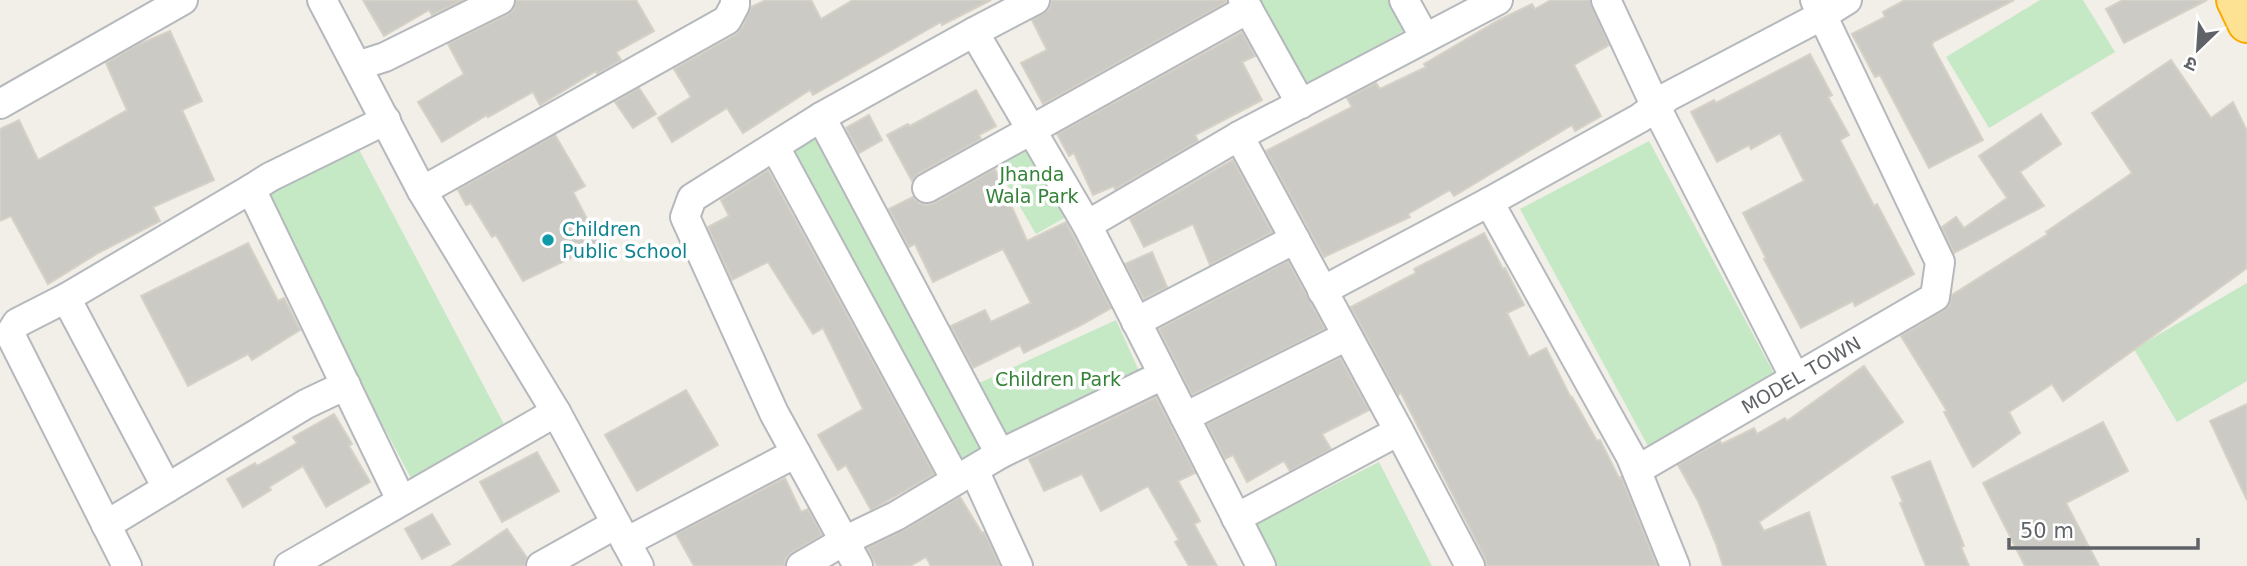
<svg xmlns="http://www.w3.org/2000/svg" width="2247" height="566" viewBox="0 0 2247 566" font-family="'DejaVu Sans','Noto Sans Devanagari',sans-serif">
<rect width="100%" height="100%" fill="#f1efe8"/>
<g fill="#c5e8c5">
<polygon points="1256,0 1393,0 1409,28 1306,86"/>
<polygon points="2040,0 2083,0 2115,52 1989,128 1946,57"/>
<polygon points="821,131 991,450 954,468 784,155"/>
<polygon points="1029,136 1073,213 1036,234 991,157"/>
<polygon points="1649,141 1777,379 1649,448 1520,209"/>
<polygon points="356,144 507,430 412,480 260,194"/>
<polygon points="2247,283 2247,381 2177,422 2134,349"/>
<polygon points="1116,320 1140,373 1000,438 975,385"/>
<polygon points="1379,462 1432,566 1271,566 1251,527"/>
</g>
<g fill="#cccac5" stroke="#d6d1c6" stroke-width="2">
<polygon points="363,0 463,0 432,15 429,10 384,36"/>
<polygon points="516,0 636,0 654,31 616,52 621,60 597,74 596,71 540,105 533,92 488,117 487,115 442,142 418,102 464,74 448,44 507,15 514,9"/>
<polygon points="766,0 811,0 821,19 853,0 991,0 942,25 941,22 813,95 810,90 743,133 727,108 672,142 658,118 691,97 674,69 735,35 742,28 751,7"/>
<polygon points="1052,0 1226,0 1227,2 1043,104 1021,63 1047,50 1032,20 1049,9"/>
<polygon points="1551,0 1590,0 1609,45 1574,65 1601,116 1575,131 1572,125 1454,196 1450,190 1408,214 1410,217 1324,257 1266,151 1352,107 1347,98 1376,83 1380,89 1426,67 1424,64 1499,20 1532,4 1535,9"/>
<polygon points="1905,0 2014,0 1933,42 1932,45 1983,140 1929,168 1880,75 1875,77 1852,34 1885,17 1883,12"/>
<polygon points="2123,0 2207,0 2124,43 2106,9"/>
<polygon points="170,31 202,101 182,110 214,180 153,207 160,221 98,253 48,284 11,216 0,221 0,129 19,120 38,160 127,110 106,63 135,46"/>
<polygon points="1242,32 1255,56 1242,62 1262,100 1195,135 1198,141 1115,189 1114,186 1093,195 1074,153 1069,156 1057,134"/>
<polygon points="1810,54 1832,95 1828,97 1849,135 1840,140 1874,206 1877,204 1914,274 1855,306 1853,301 1801,328 1764,259 1766,258 1743,213 1804,181 1780,133 1751,149 1749,145 1717,162 1691,112 1714,100 1716,103"/>
<polygon points="2171,60 2211,118 2233,102 2247,131 2247,268 2063,401 2052,384 2009,412 2020,433 1973,467 1944,412 1947,411 1901,336 1943,311 1949,306 1952,295 2048,234 2046,232 2132,173 2092,113"/>
<polygon points="639,88 656,114 633,128 615,102"/>
<polygon points="976,90 996,126 979,135 981,139 919,173 912,181 887,135 908,124 910,126"/>
<polygon points="2041,114 2061,144 2020,172 2044,206 1954,253 1942,227 1956,217 1964,228 2007,198 1979,156"/>
<polygon points="869,115 882,140 859,153 846,128"/>
<polygon points="555,135 585,186 573,192 600,244 523,281 496,235 492,237 471,203 466,205 458,190"/>
<polygon points="1233,160 1272,232 1210,265 1193,224 1144,247 1130,219"/>
<polygon points="995,169 1027,241 1066,222 1111,308 1081,325 1024,353 1020,345 973,368 951,326 985,310 991,322 1031,303 1003,249 933,282 915,244 909,247 889,209 913,197 919,203 926,205 934,203"/>
<polygon points="768,170 934,474 871,510 846,465 838,470 818,435 863,409 823,328 813,334 768,262 732,280 708,227 729,216 721,200"/>
<polygon points="1484,233 1503,269 1505,268 1524,305 1507,313 1529,357 1546,348 1571,398 1572,397 1597,441 1600,440 1619,478 1621,477 1657,566 1487,566 1485,558 1401,393 1398,395 1351,307 1416,273 1414,269"/>
<polygon points="248,243 278,301 284,298 300,330 252,360 248,354 188,386 141,296"/>
<polygon points="1152,252 1167,287 1144,299 1125,264"/>
<polygon points="1288,261 1325,329 1192,395 1159,329"/>
<polygon points="1340,358 1369,410 1322,434 1331,449 1290,471 1284,461 1247,482 1233,455 1225,459 1207,424"/>
<polygon points="1864,366 1903,422 1759,522 1764,531 1809,512 1826,566 1723,566 1716,544 1698,501 1678,465 1720,441 1722,444 1754,428 1757,434 1785,418 1787,421"/>
<polygon points="686,390 718,445 637,491 605,435"/>
<polygon points="1156,397 1195,473 1178,481 1200,521 1194,524 1217,566 1189,566 1175,542 1179,540 1148,486 1101,511 1082,474 1044,491 1029,459"/>
<polygon points="2247,404 2247,500 2210,421"/>
<polygon points="334,414 352,444 349,446 370,482 326,507 303,466 269,487 271,490 243,507 227,479 255,463 257,466 297,443 293,437"/>
<polygon points="2103,422 2128,471 2066,503 2099,566 2025,566 1983,483"/>
<polygon points="537,452 559,491 502,522 480,482"/>
<polygon points="1930,461 1964,546 1961,547 1969,566 1926,566 1900,503 1903,502 1892,477"/>
<polygon points="785,478 801,512 808,509 822,535 792,552 786,558 784,566 694,566 676,534"/>
<polygon points="960,497 982,533 984,532 1000,566 931,566 926,557 910,566 877,566 867,548 904,530"/>
<polygon points="432,514 450,544 422,559 405,529"/>
<polygon points="507,529 527,558 524,566 452,566"/>
</g>
<g fill="none" stroke-linecap="round" stroke-linejoin="round">
<defs>
<g id="street">
<polyline points="322,0 422,191 556,412 639,566"/>
<polyline points="1243,0 1301,104"/>
<polyline points="1404,0 1425,38"/>
<polyline points="1606,0 1656,107 1795,378"/>
<polyline points="974,32 1035,0"/>
<polyline points="357,66 385,57 500,0"/>
<polyline points="0,104 183,0"/>
<polyline points="821,117 1000,454"/>
<polyline points="386,120 270,177 251,189 401,500"/>
<polyline points="1239,136 1498,0"/>
<polyline points="775,147 956,480"/>
<polyline points="927,188 1248,9"/>
<polyline points="422,191 727,20 735,5 735,0"/>
<polyline points="1489,202 1631,457 1675,566"/>
<polyline points="1087,225 1239,136 1399,431 1470,566"/>
<polyline points="1322,291 1489,202 1640,118 1669,96 1823,15 1847,0"/>
<polyline points="66,298 251,189"/>
<polyline points="1136,322 1295,239"/>
<polyline points="1185,417 1347,336"/>
<polyline points="974,470 1018,566"/>
<polyline points="1637,470 1935,297 1940,262 1815,0"/>
<polyline points="1236,518 1399,431"/>
<polyline points="106,525 306,404 346,385"/>
<polyline points="626,542 796,453"/>
<polyline points="127,566 12,338 12,331 17,323 66,298 167,488"/>
<polyline points="289,566 556,412"/>
<polyline points="541,566 616,524"/>
<polyline points="801,566 844,541 896,516 1000,454 1163,375"/>
<polyline points="858,566 774,413 685,217 692,198 821,117 974,32 1087,225 1261,566"/>
</g>
<polyline id="highway" points="2236,0 2247,23"/>
</defs>
<use href="#street" stroke="#b5b8bc" stroke-width="32"/>
<use href="#highway" stroke="#f9ab00" stroke-width="42"/>
<use href="#street" stroke="#fff" stroke-width="28"/>
<use href="#highway" stroke="#fde293" stroke-width="38"/>
</g>
<circle fill="#0f9aa8" stroke="#fff" stroke-width="2.5" cx="548" cy="240" r="7"/>
<g text-anchor="middle" stroke-width="7" stroke-linejoin="round" paint-order="stroke">
<g font-size="19" fill="#348238" stroke="#fff">
<text x="1032" y="181">Jhanda<tspan x="1032" dy="22">Wala Park</tspan></text>
<text x="1058" y="386">Children Park</text>
</g>
<g font-size="19" fill="#0d838f" stroke="#fff" text-anchor="start">
<text x="562" y="236">Children<tspan x="562" dy="22">Public School</tspan></text>
</g>
<g font-size="19" fill="#5f6368" stroke="#fff">
<text transform="translate(1801 375) rotate(-30)" y="7">MODEL TOWN</text>
</g>
</g>
<g transform="translate(2198 49) rotate(205)" stroke="#ffffff" stroke-width="5" paint-order="stroke">
<path d="M0-5L12 26L0 18L-12 26Z" fill="#5f6368"/>
<text y="-10" font-size="19" font-weight="bold" text-anchor="middle" fill="#5f6368">उ</text>
</g>
<path d="M2009 538v10h189v-10" fill="none" stroke="#5f6368" stroke-width="3.5"/>
<text x="2020" y="538" font-size="21" fill="#5f6368" stroke="#ffffff" stroke-width="5" paint-order="stroke">50 m</text>
</svg>
